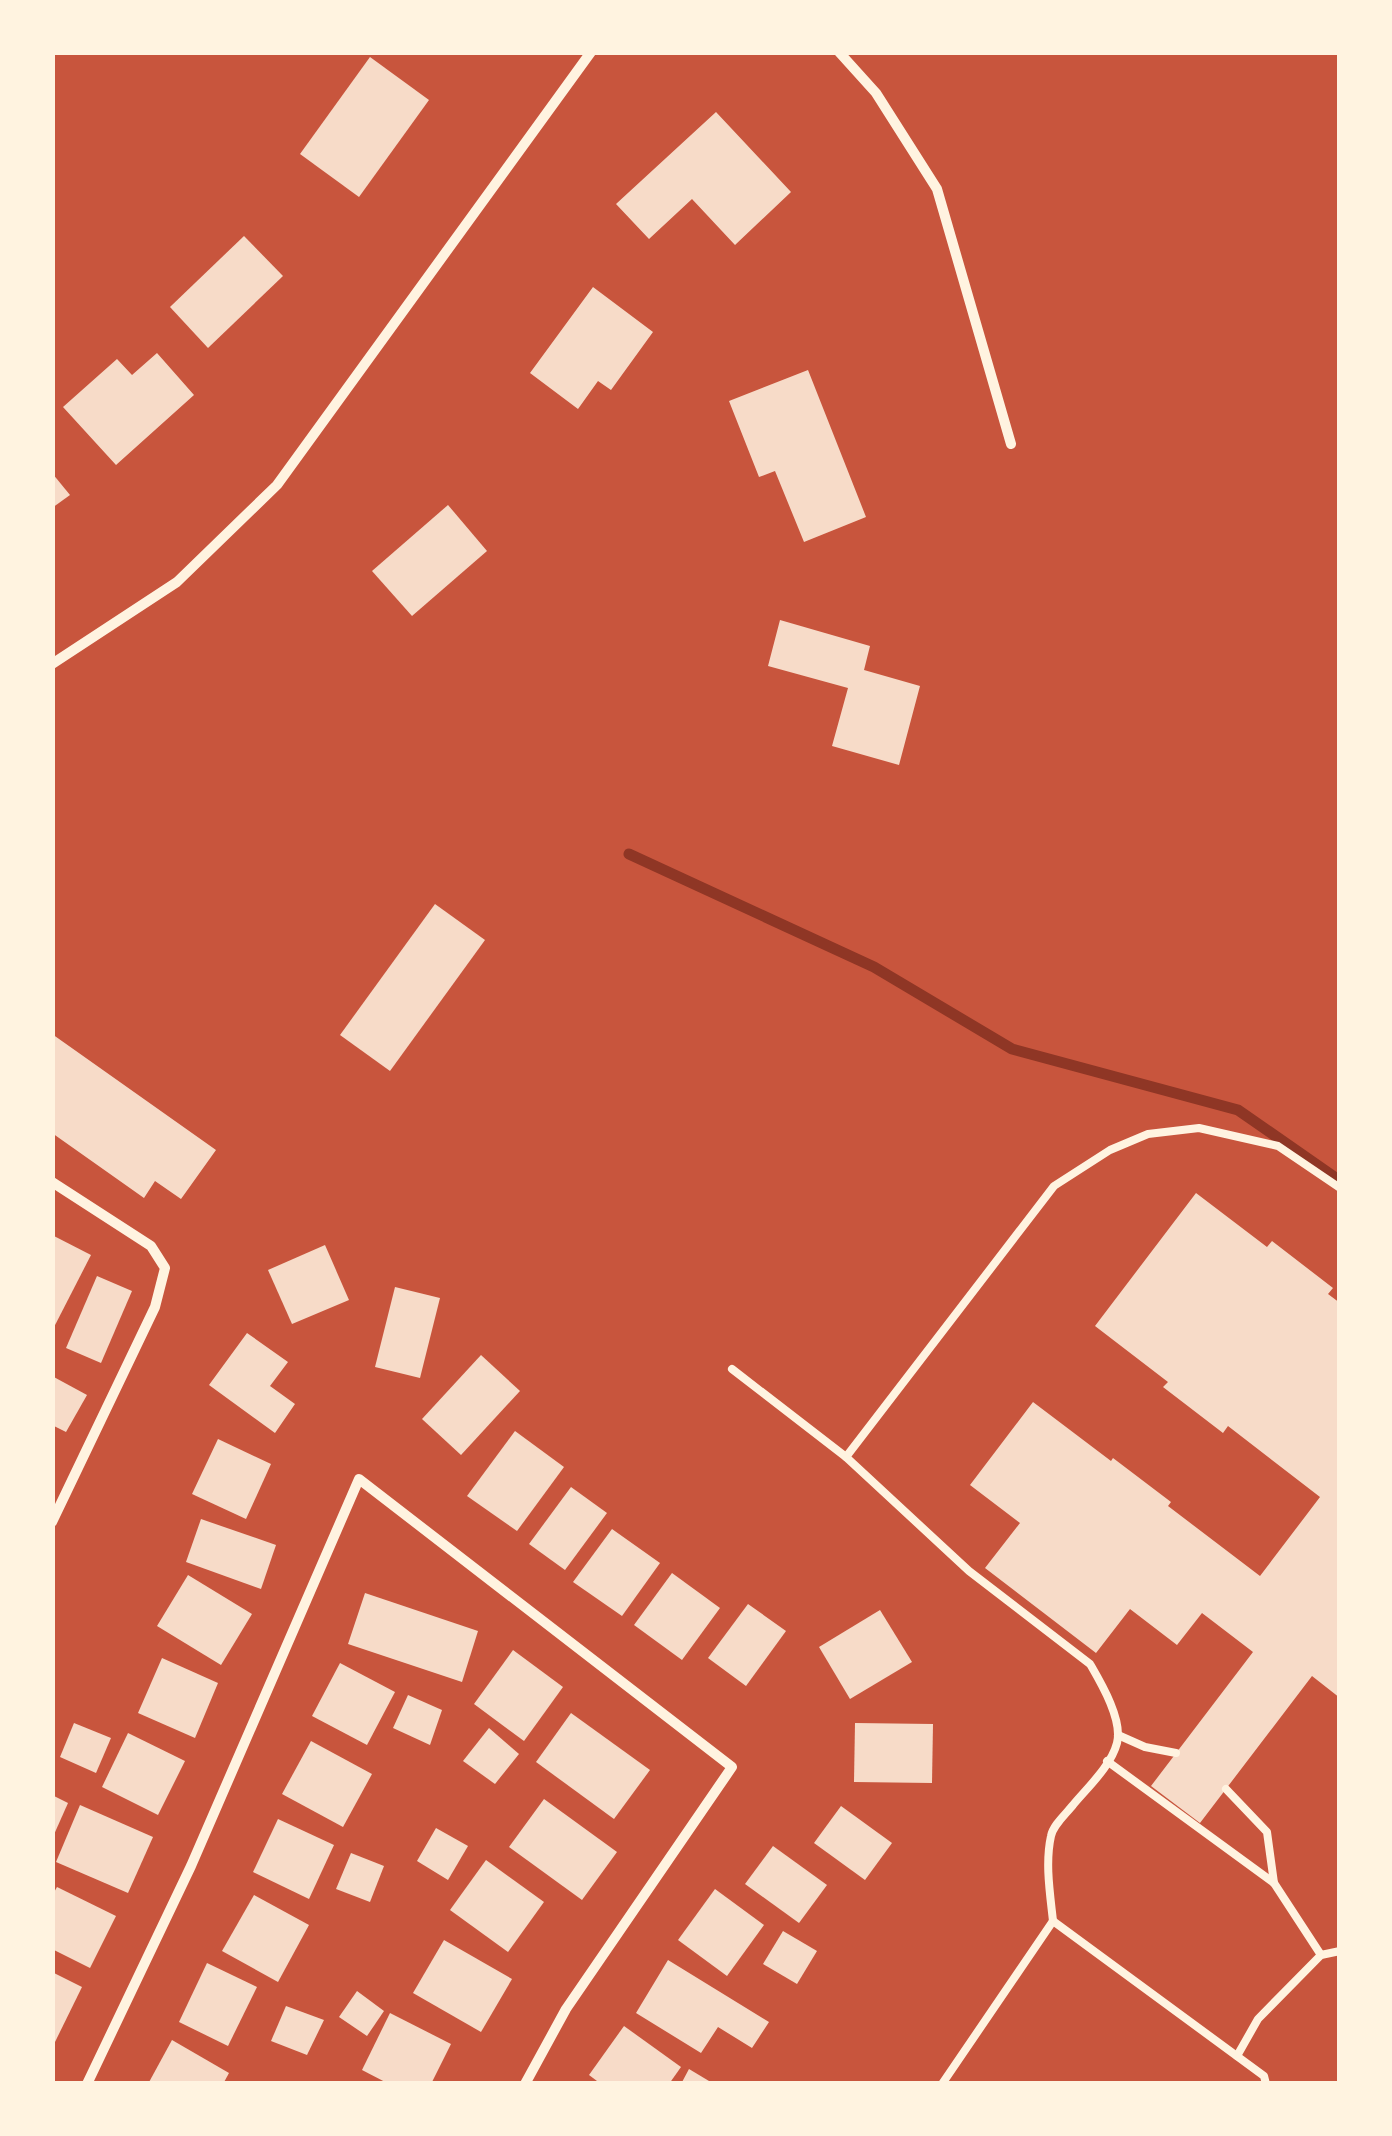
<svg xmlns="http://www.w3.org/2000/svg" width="1392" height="2136" viewBox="0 0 1392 2136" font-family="'Crimson Pro',serif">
<rect width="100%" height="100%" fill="#c8553d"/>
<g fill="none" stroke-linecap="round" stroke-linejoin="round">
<polyline stroke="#8f3625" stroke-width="11" points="629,854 874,967 1012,1049 1238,1110 1340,1181"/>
</g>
<g fill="#f7dbc8">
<polygon points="370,57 429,100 359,197 300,154"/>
<polygon points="716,112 791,192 735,245 692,199 649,239 616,204"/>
<polygon points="244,236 283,276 208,348 170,307"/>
<polygon points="593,287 653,332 611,390 598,381 578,409 530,373"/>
<polygon points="157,353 194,395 116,465 63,407 117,359 132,375"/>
<polygon points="808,370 866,517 804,542 775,471 759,477 729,401"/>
<polygon points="52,473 70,495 52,508"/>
<polygon points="448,505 487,551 412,616 372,571"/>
<polygon points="780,620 870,646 864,670 920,686 899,765 832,746 848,688 768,666"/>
<polygon points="435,904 485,940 390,1071 340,1035"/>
<polygon points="52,1034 216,1150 181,1199 155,1181 144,1198 52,1133"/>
<polygon points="1196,1193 1267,1247 1272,1241 1333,1288 1328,1294 1340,1303 1340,1698 1312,1676 1200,1823 1151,1786 1253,1652 1202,1613 1177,1645 1130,1609 1096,1653 985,1568 1020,1523 970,1485 1033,1402 1111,1461 1113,1458 1171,1502 1168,1506 1260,1576 1320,1497 1228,1426 1223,1433 1163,1387 1168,1382 1095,1326"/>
<polygon points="52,1235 91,1255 52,1331"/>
<polygon points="325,1245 349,1300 292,1324 268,1270"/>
<polygon points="97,1276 132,1291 101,1363 66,1348"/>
<polygon points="395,1287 440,1298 420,1378 375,1367"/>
<polygon points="247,1333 288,1362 270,1386 295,1404 275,1433 209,1385"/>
<polygon points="481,1355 520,1391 461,1455 422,1419"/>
<polygon points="52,1376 87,1395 66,1432 52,1425"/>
<polygon points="515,1431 564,1467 517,1531 467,1496"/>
<polygon points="218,1439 271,1464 246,1519 192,1494"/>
<polygon points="571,1487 607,1513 565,1570 529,1544"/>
<polygon points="201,1519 276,1545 261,1589 186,1562"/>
<polygon points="612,1529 660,1563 622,1616 573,1582"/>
<polygon points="672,1573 720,1608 682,1660 634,1625"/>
<polygon points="188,1575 252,1614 221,1665 157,1626"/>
<polygon points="365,1593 478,1631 462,1682 348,1644"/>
<polygon points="748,1604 786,1631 746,1686 708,1658"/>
<polygon points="880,1610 912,1662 850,1699 819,1647"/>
<polygon points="513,1650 563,1687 524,1741 474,1704"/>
<polygon points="162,1658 218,1683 195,1738 138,1713"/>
<polygon points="340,1663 395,1692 367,1745 312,1716"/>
<polygon points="408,1695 442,1710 430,1745 393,1728"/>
<polygon points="571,1713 650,1770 614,1819 536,1762"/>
<polygon points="74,1723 111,1738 96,1773 60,1757"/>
<polygon points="855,1723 933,1724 932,1783 854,1782"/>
<polygon points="489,1728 519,1754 495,1784 463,1761"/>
<polygon points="128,1733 185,1761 158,1815 102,1787"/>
<polygon points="311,1741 372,1774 343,1827 282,1794"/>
<polygon points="52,1795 68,1803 52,1839"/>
<polygon points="544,1799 617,1852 582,1900 509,1847"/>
<polygon points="80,1805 153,1837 128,1893 56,1862"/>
<polygon points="841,1806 892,1843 865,1880 814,1843"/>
<polygon points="278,1819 334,1845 309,1899 253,1872"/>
<polygon points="436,1828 468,1846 448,1880 417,1861"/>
<polygon points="773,1846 827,1885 799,1923 745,1884"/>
<polygon points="351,1853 384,1866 370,1902 336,1889"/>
<polygon points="486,1860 544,1902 508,1952 450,1910"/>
<polygon points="57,1887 116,1916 90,1968 52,1949 52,1896"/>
<polygon points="715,1889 764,1925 727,1976 678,1940"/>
<polygon points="254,1895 309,1925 278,1982 222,1951"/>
<polygon points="783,1931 817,1951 797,1984 763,1964"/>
<polygon points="444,1940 512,1979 481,2032 413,1993"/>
<polygon points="668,1960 769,2022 752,2048 718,2027 701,2053 636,2013"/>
<polygon points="207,1963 257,1987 228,2046 179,2022"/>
<polygon points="52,1972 82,1987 55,2042 52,2040"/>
<polygon points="357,1991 384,2011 367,2036 339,2017"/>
<polygon points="286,2006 324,2020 307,2055 271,2041"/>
<polygon points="390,2013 451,2044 431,2084 389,2084 362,2070"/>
<polygon points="624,2026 681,2067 669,2084 601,2084 589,2075"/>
<polygon points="172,2040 229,2073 223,2084 148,2084"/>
<polygon points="689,2069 714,2084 681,2084"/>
</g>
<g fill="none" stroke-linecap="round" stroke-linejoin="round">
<g stroke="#fff3e0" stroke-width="8">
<path d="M732,1369L846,1457L969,1571L1090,1664C1101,1683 1123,1720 1117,1743C1111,1766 1088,1787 1073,1805C1066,1814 1053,1825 1051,1836C1045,1863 1050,1893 1053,1921"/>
<polyline points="846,1457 1054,1186 1110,1150 1148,1134 1199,1128 1278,1146 1340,1188"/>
<polyline points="1118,1735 1145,1747 1176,1753"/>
<polyline points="1107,1761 1274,1883 1321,1955"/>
<polyline points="1226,1789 1267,1832 1274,1883"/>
<polyline points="1237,2056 1258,2019 1321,1955 1340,1951"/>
<polyline points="942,2084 1053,1921 1264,2076 1266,2084"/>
</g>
<g stroke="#fff3e0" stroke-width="10">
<polyline points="839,52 876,93 937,189 1011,444"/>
<polyline points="52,664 177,582 277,485 591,52"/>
<polyline points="52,1182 151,1246 165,1268 155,1307 52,1522"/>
<polyline points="87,2084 191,1866 359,1479 732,1767 566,2009 525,2084"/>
</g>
</g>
<rect width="1392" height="2136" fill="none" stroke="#fff3e0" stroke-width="110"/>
</svg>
